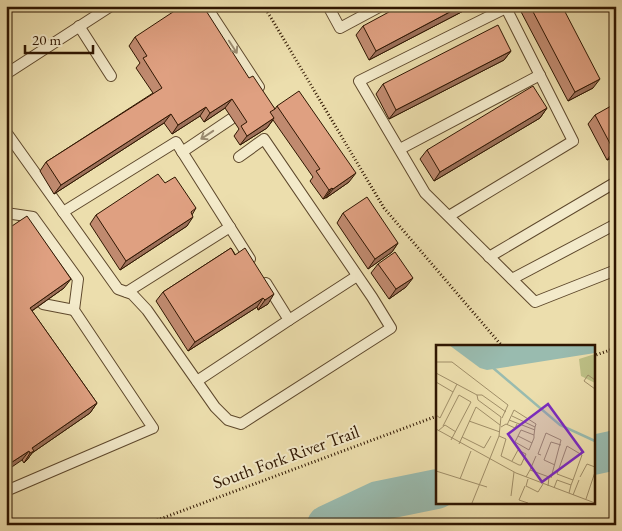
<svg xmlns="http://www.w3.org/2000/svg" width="622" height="531" viewBox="0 0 622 531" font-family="'EB Garamond',serif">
<rect width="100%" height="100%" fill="#ecdead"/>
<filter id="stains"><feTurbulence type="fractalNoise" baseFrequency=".004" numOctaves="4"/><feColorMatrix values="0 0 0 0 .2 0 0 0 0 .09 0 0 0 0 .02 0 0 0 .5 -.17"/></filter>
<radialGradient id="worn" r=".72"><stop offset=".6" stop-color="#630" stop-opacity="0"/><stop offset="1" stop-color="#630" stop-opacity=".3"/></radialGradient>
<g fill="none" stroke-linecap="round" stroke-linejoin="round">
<g stroke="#99bbaf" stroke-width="40">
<polyline points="593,455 616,450"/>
<polyline points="327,525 378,501 437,489"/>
</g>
<defs>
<g id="service">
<polyline points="206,6 259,87"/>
<polyline points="328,6 340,28 381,6"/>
<polyline points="79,26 111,76"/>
<polyline points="6,74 111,6"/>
<polyline points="6,132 118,289 132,294 147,310 215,407 228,420 241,424 391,328 372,297 264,139 239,157"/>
<polyline points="400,149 540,75"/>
<polyline points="182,152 231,119"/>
<polyline points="63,212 176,142 250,259"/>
<polyline points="6,213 33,217 78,279 74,310 153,428 6,491"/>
<polyline points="449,216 573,141 506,8 359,81 425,193 535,302 616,270"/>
<polyline points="489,257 616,182"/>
<polyline points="512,279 616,224"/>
<polyline points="127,292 230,227"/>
<polyline points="43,304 74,310"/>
<polyline points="289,320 357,276"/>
<polyline points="197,381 289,320 266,283"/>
</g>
</defs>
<use href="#service" stroke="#5e482c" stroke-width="12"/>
<g stroke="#2f1601" stroke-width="3" stroke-dasharray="1 2.5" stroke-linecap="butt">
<polyline points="264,6 384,208 502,346"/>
<polyline points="593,356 616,348"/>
<polyline points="144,525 437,416"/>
</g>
<use href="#service" stroke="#f3eaca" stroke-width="10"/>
</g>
<g fill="#c08a6f" stroke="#2f1601">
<polygon points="473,6 369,60 356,35 363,26"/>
<polygon points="518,6 563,6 562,7 593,88 568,101"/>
<polygon points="135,37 249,78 275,109 277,106 349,182 326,198 325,198 323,199 310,181 313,177 273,120 267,128 240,145 234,136 239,129 225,108 204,122 200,116 172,134 164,123 54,194 40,171 46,162 153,93 136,68 140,63 129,46"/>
<polygon points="511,51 504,60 389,119 376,94 383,84"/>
<polygon points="547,108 540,118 434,181 420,159 427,150"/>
<polygon points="616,114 616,156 607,160 588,124 595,115"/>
<polygon points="165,183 196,208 192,215 187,226 120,270 90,224 96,215"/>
<polygon points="343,213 398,243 392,252 368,269 337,223"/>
<polygon points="6,230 64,288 32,311 97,403 90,413 32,453 27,460 24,463 22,460"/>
<polygon points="231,248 268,304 258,310 257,307 188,351 156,301 163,292"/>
<polygon points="378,264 406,287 389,299 371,273"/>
</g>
<g fill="#9c705a" stroke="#2f1601">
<polygon points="461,6 473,6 369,60 376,51"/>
<polygon points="511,51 504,60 389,119 396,110"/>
<polygon points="600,79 593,88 568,101 575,92"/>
<polygon points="232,99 225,108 204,122 210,113"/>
<polygon points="206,107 200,116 172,134 178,125"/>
<polygon points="547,108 540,118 434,181 440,172"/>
<polygon points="171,114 164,123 54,194 61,185"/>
<polygon points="274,118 267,128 240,145 247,136"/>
<polygon points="616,150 616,156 607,160 614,151"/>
<polygon points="356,173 349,182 326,198 333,189"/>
<polygon points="332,188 325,198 323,199 329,190"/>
<polygon points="193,217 187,226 120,270 126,261"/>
<polygon points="398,243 392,252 368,269 375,259"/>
<polygon points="413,278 406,287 389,299 396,289"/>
<polygon points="71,279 64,288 23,317 30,308"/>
<polygon points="274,294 268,304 258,310 265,300"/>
<polygon points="263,298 257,307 188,351 195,342"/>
<polygon points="97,403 90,413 32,453 27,460 24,463 30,453 32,448"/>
<polygon points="29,451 22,460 6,471 6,466"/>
</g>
<g fill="#dfa081" stroke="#2f1601">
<polygon points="182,6 203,6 249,78 253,76 275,109 270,112 274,118 247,136 241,126 247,122 232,99 210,113 206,107 178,125 171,114 61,185 46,162 162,88 143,58 147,56 135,37"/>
<polygon points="400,6 461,6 376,51 363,26"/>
<polygon points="530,6 562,6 600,79 575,92"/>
<polygon points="498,25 511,51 396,110 383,84"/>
<polygon points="533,86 547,108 440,172 427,150"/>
<polygon points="299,91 356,173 333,189 332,188 329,190 316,171 320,169 277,106"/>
<polygon points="611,106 616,114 616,150 614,151 595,115"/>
<polygon points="158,174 165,183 175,177 196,208 191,212 193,217 126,261 96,215"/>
<polygon points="367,197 398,243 375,259 343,213"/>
<polygon points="27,216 71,279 30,308 97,403 32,448 34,451 30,453 29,451 6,466 6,230"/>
<polygon points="231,248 235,255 245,248 274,294 265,300 263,298 195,342 163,292"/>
<polygon points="395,252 413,278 396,289 378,264"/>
</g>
<defs><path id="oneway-shaft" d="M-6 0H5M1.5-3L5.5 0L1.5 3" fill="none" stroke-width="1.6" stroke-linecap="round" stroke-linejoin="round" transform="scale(1.25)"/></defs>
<g stroke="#9b8b70">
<use href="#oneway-shaft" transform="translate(233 47) rotate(57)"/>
<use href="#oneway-shaft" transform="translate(207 135) rotate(146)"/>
</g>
<g text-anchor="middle" stroke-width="4" stroke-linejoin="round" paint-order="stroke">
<g font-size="18" fill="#2f1601" stroke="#f3eaca">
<text transform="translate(286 457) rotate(-20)" y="6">South Fork River Trail</text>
</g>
</g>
<g transform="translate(436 345)">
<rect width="159" height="159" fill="#ecdead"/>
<path d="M159,9V38L145,31L143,14Z" fill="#bdc086"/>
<path d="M13,0H159V8L51,25L44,23Z" fill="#99bbaf"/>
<path fill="none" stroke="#99bbaf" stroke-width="2.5" d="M56,22L124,80L159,96"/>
<path fill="none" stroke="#a08e68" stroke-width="1" d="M0,17H16L72,60L66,73M0,28L41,50L42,55L65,72L63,91L36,158M159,35L152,30L148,36L159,44M0,37L17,47M41,50H46L70,67M0,70L4,73L21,39M76,71L99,82M73,75L99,85M33,76L64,87M71,80L78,65L100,79L99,82L98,90V93L93,105L79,97L85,85L98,90M7,81L23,50L35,57L15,95M65,82L70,79L79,83L81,79M0,84L80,128L159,158M2,86L9,80L20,87M63,91L70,94L65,111L83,120H85L90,109L82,105L76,116M82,91L96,98M26,92L48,103L55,91M23,99L40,62L64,80M105,110L102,109L110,88L125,95L115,133M119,120L108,115L115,97L125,100M94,125L100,111M0,126L51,142M90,132L94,125L113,132L112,141M144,132L151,119L159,122M24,134L35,106M92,134L90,141L102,147L107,139M135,140L137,135L142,121L146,110L131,101L121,129L137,135M89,141L83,155L92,158M118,143L121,135L135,140L133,148M137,150L143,135M75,151L78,127M150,154L159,127"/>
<path fill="#7b2cbf" fill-opacity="0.15" stroke="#7b2cbf" stroke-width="2.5" d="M112,59L147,107L106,137L72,89Z"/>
<rect width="159" height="159" fill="none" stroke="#2f1601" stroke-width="2.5"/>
</g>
<rect width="622" height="531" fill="none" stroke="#ecdead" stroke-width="25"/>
<rect x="8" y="8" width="607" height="516" fill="none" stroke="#2f1601" stroke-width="2.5"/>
<rect x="12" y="12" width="597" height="506" fill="none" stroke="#2f1601"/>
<path d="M25 45v8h68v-8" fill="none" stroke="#2f1601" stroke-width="2.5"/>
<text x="32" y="45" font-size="15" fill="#2f1601" stroke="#f3eaca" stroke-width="4" paint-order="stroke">20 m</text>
<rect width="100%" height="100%" filter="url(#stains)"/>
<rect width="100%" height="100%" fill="url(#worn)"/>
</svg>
